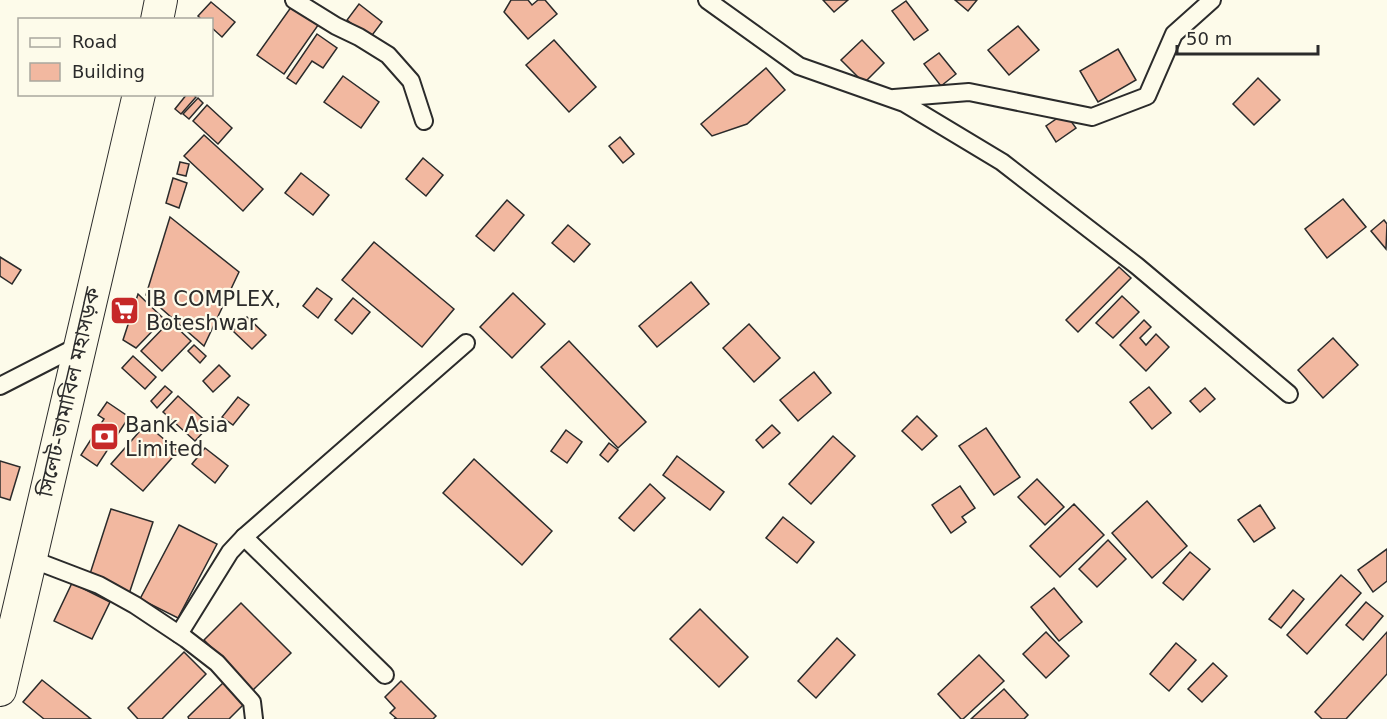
<svg xmlns="http://www.w3.org/2000/svg" width="1387" height="719" viewBox="0 0 1387 719" font-family="'DejaVu Sans','Noto Sans Bengali',sans-serif">
<rect width="100%" height="100%" fill="#fdfbea"/>
<g fill="#f2b8a0" stroke="#2b2b2b" stroke-width="1.5">
<polygon points="511,0 528,0 532,5 538,0 545,0 557,14 528,39 504,12"/>
<polygon points="823,0 848,0 834,12"/>
<polygon points="955,0 977,0 968,11"/>
<polygon points="906,1 928,30 914,40 892,11"/>
<polygon points="211,2 235,22 222,37 212,28 212,20 202,20 198,16"/>
<polygon points="294,3 321,21 284,74 257,55"/>
<polygon points="359,4 382,22 370,38 347,20"/>
<polygon points="1018,26 1039,50 1009,75 988,50"/>
<polygon points="317,34 337,48 323,68 312,61 296,84 287,78"/>
<polygon points="554,40 596,87 569,112 526,65"/>
<polygon points="862,40 884,63 864,83 841,60"/>
<polygon points="1118,49 1136,80 1098,102 1080,71"/>
<polygon points="939,53 956,74 941,86 924,64"/>
<polygon points="766,68 785,90 747,124 712,136 701,124"/>
<polygon points="343,76 379,102 361,128 324,102"/>
<polygon points="1258,78 1280,100 1254,125 1233,104"/>
<polygon points="187,94 193,94 196,97 181,114 175,109"/>
<polygon points="198,98 203,103 189,119 183,114"/>
<polygon points="207,105 232,128 218,144 193,121"/>
<polygon points="1065,113 1076,128 1056,142 1046,126"/>
<polygon points="204,135 263,189 243,211 184,156"/>
<polygon points="620,137 634,154 623,163 609,146"/>
<polygon points="423,158 443,175 426,196 406,179"/>
<polygon points="180,162 189,164 186,176 177,174"/>
<polygon points="301,173 329,195 313,215 285,193"/>
<polygon points="173,178 187,183 179,208 166,203"/>
<polygon points="1343,199 1366,227 1327,258 1305,229"/>
<polygon points="507,200 524,215 494,251 476,236"/>
<polygon points="170,217 239,272 204,346 146,295"/>
<polygon points="1384,220 1387,224 1386,249 1371,231"/>
<polygon points="568,225 590,244 574,262 552,243"/>
<polygon points="374,242 454,309 422,347 342,280"/>
<polygon points="0,257 21,270 12,284 0,276"/>
<polygon points="1119,267 1131,278 1078,332 1066,320"/>
<polygon points="691,282 709,304 657,347 639,326"/>
<polygon points="317,288 332,299 318,318 303,306"/>
<polygon points="513,293 545,324 512,358 480,327"/>
<polygon points="138,294 164,319 136,348 123,340"/>
<polygon points="1122,296 1139,312 1113,338 1096,323"/>
<polygon points="353,298 370,312 352,334 335,320"/>
<polygon points="247,317 266,335 252,349 233,331"/>
<polygon points="1144,320 1151,327 1140,338 1146,345 1156,334 1169,347 1146,371 1120,345"/>
<polygon points="170,321 191,341 162,371 141,351"/>
<polygon points="749,324 780,358 754,382 723,348"/>
<polygon points="1333,338 1358,365 1323,398 1298,370"/>
<polygon points="569,341 646,422 618,448 541,367"/>
<polygon points="194,345 206,356 200,363 188,351"/>
<polygon points="133,356 156,377 145,389 122,368"/>
<polygon points="219,365 230,376 213,392 203,381"/>
<polygon points="814,372 831,393 798,421 780,400"/>
<polygon points="165,386 172,392 157,408 151,401"/>
<polygon points="1149,387 1171,413 1152,429 1130,402"/>
<polygon points="1205,388 1215,399 1200,412 1190,401"/>
<polygon points="178,396 210,425 195,441 163,412"/>
<polygon points="238,397 249,405 233,425 222,417"/>
<polygon points="107,402 129,417 97,466 81,455 104,419 98,415"/>
<polygon points="917,416 937,436 922,450 902,431"/>
<polygon points="146,424 178,451 143,491 111,464"/>
<polygon points="772,425 780,433 763,448 756,440"/>
<polygon points="986,428 1020,477 994,495 959,446"/>
<polygon points="566,430 582,442 567,463 551,451"/>
<polygon points="833,436 855,456 811,504 789,484"/>
<polygon points="609,443 618,450 608,462 600,455"/>
<polygon points="205,448 228,466 215,483 192,464"/>
<polygon points="677,456 724,492 710,510 663,475"/>
<polygon points="474,459 552,531 522,565 443,493"/>
<polygon points="0,461 20,467 10,500 0,497"/>
<polygon points="1037,479 1064,507 1045,525 1018,497"/>
<polygon points="650,484 665,498 634,531 619,518"/>
<polygon points="960,486 975,508 962,517 966,522 951,533 932,505"/>
<polygon points="1147,501 1187,546 1152,578 1112,533"/>
<polygon points="1074,504 1104,535 1060,577 1030,546"/>
<polygon points="1260,505 1275,528 1254,542 1238,520"/>
<polygon points="111,509 153,522 129,594 88,580"/>
<polygon points="783,517 814,542 797,563 766,538"/>
<polygon points="179,525 217,544 178,618 140,599"/>
<polygon points="1108,540 1126,559 1097,587 1079,569"/>
<polygon points="1387,549 1387,581 1373,592 1358,570"/>
<polygon points="1190,552 1210,569 1183,600 1163,583"/>
<polygon points="1341,575 1361,593 1307,654 1287,635"/>
<polygon points="72,583 110,602 92,639 54,621"/>
<polygon points="1054,588 1082,622 1059,641 1031,607"/>
<polygon points="1293,590 1304,599 1281,628 1269,619"/>
<polygon points="1366,602 1383,616 1363,640 1346,625"/>
<polygon points="241,603 291,653 253,690 204,640"/>
<polygon points="700,609 748,657 719,687 670,639"/>
<polygon points="1046,632 1069,656 1046,678 1023,654"/>
<polygon points="1387,632 1387,674 1346,719 1322,719 1315,712"/>
<polygon points="837,638 855,655 816,698 798,681"/>
<polygon points="1176,643 1196,660 1169,691 1150,674"/>
<polygon points="184,652 206,674 162,719 138,719 128,708"/>
<polygon points="979,655 1004,681 963,719 961,719 938,694"/>
<polygon points="1213,663 1227,676 1202,702 1188,689"/>
<polygon points="42,680 91,719 44,719 23,702"/>
<polygon points="401,681 436,716 433,719 394,719 396,718 390,713 395,708 385,697"/>
<polygon points="224,682 245,703 229,719 189,719 188,717"/>
<polygon points="1004,689 1028,715 1024,719 971,719"/>
</g>
<g fill="none" stroke-linecap="round" stroke-linejoin="round">
<defs>
<g id="street">
<polyline points="294,0 336,26 359,37 388,55 411,81 424,121"/>
<polyline points="707,0 799,66 904,103 1002,162 1137,266 1289,394"/>
<polyline points="894,98 969,92 1092,117 1147,96 1174,34 1212,0"/>
<polyline points="0,386 80,345"/>
<polyline points="244,537 385,675"/>
<polyline points="31,559 99,585 135,605 186,639 217,663 252,702 254,719"/>
<polyline points="179,634 230,552 244,537 466,343"/>
</g>
<g id="highway">
<polyline points="157,20 161,0"/>
<polyline points="0,690 139,94"/>
</g>
</defs>
<use href="#street" stroke="#2b2b2b" stroke-width="20"/>
<use href="#highway" stroke="#2b2b2b" stroke-width="34"/>
<use href="#street" stroke="#fdfbea" stroke-width="16"/>
<use href="#highway" stroke="#fdfbea" stroke-width="32"/>
</g>
<defs>
<symbol id="supermarket-square" viewBox="-11 -11 22 22"><rect x="-9" y="-9" width="18" height="18" rx="4" fill="#c62828" stroke="#fdfbea"/><path d="M-6-5.5h2.5l.6 2H6L4.5 2H-2.5L-4.4-4H-6ZM-1.5 3.2a1.3 1.3 0 1 0 .1 0ZM3 3.2a1.3 1.3 0 1 0 .1 0Z" fill="#fff"/></symbol>
<symbol id="bank-square" viewBox="-11 -11 22 22"><rect x="-9" y="-9" width="18" height="18" rx="4" fill="#c62828" stroke="#fdfbea"/><path d="M-6-4H6V4H-6ZM0-2.3a2.3 2.3 0 1 0 0 4.6a2.3 2.3 0 1 0 0-4.6Z" fill="#fff"/></symbol>
</defs>
<g fill-rule="evenodd">
<use href="#supermarket-square" x="108" y="294" width="33" height="33"/>
<use href="#bank-square" x="88" y="420" width="33" height="33"/>
</g>
<g text-anchor="middle" stroke-width="4.5" stroke-linejoin="round" paint-order="stroke">
<g font-size="21" fill="#2b2b2b" stroke="#fdfbea" text-anchor="start">
<text x="146" y="306">IB COMPLEX,<tspan x="146" dy="24">Boteshwar</tspan></text>
<text x="125" y="432">Bank Asia<tspan x="125" dy="24">Limited</tspan></text>
</g>
<g font-size="21" fill="#2b2b2b" stroke="#fdfbea">
<text transform="translate(69 392) rotate(-77)" y="7">সিলেট-তামাবিল মহাসড়ক</text>
</g>
</g>
<rect x="18" y="18" width="195" height="78" fill="#fdfbea" stroke="#a9a89e" stroke-width="1.5"/>
<rect x="30" y="38" width="30" height="9" fill="#fdfbea" stroke="#a9a89e" stroke-width="1.5"/>
<text x="72" y="48" font-size="18" fill="#2b2b2b">Road</text>
<rect x="30" y="63" width="30" height="18" fill="#f2b8a0" stroke="#a9a89e" stroke-width="1.5"/>
<text x="72" y="78" font-size="18" fill="#2b2b2b">Building</text>
<path d="M1177 45v9h141v-9" fill="none" stroke="#2b2b2b" stroke-width="3"/>
<text x="1186" y="45" font-size="18" fill="#2b2b2b" stroke="#fdfbea" stroke-width="4.5" paint-order="stroke">50 m</text>
</svg>
